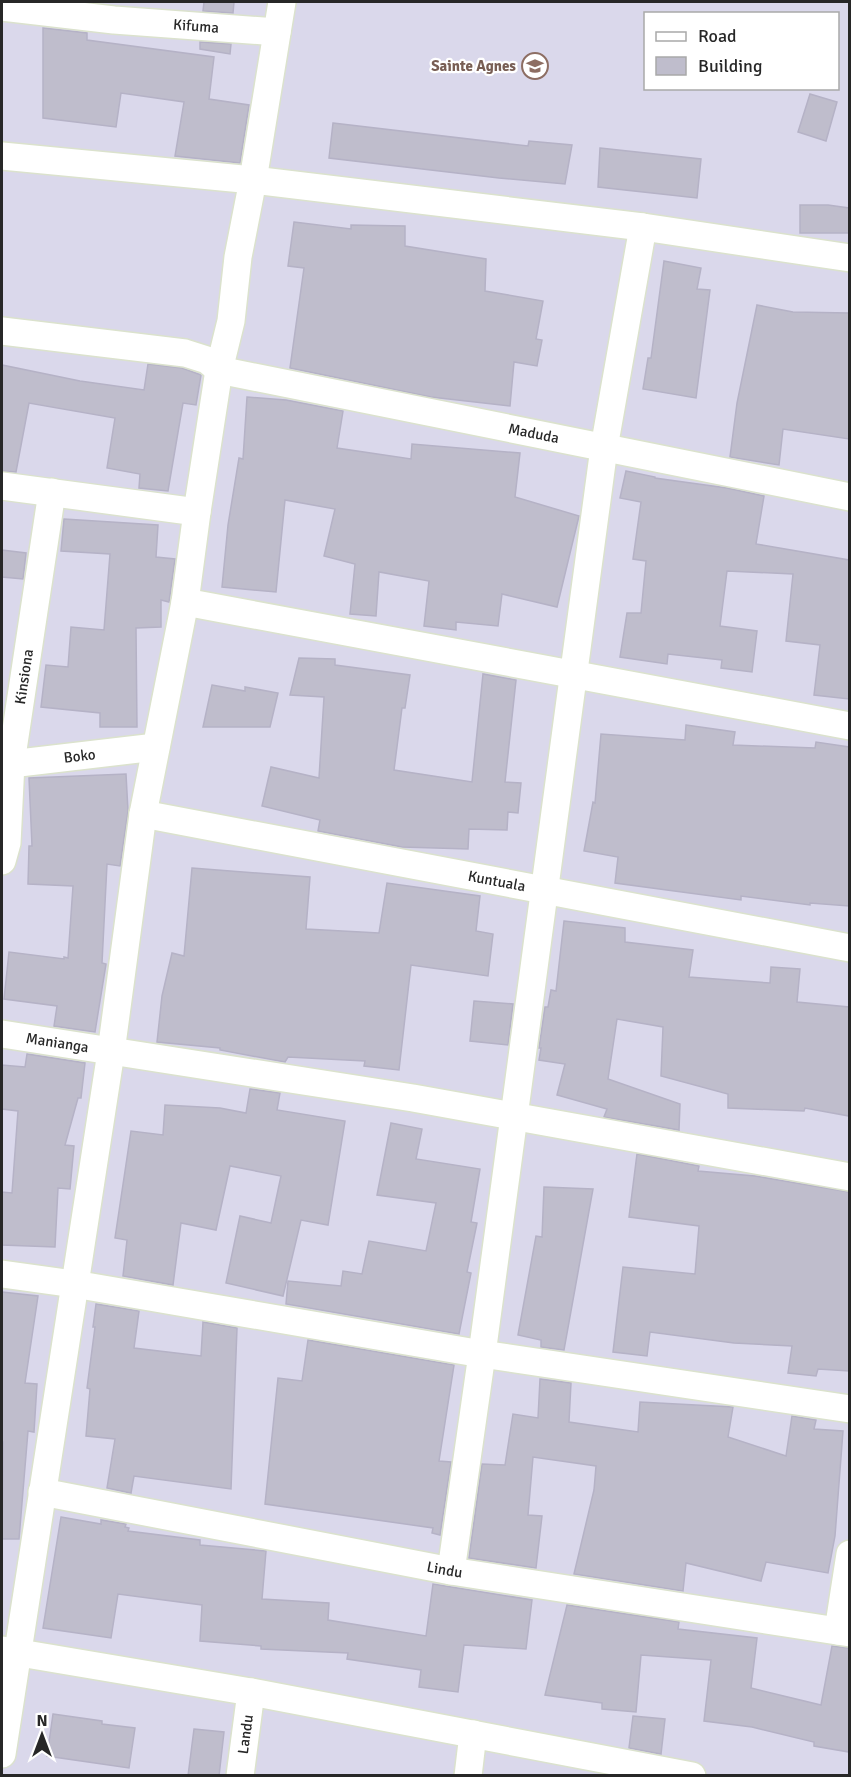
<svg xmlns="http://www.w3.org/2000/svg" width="851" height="1777" viewBox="0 0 851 1777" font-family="Signika,sans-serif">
<rect width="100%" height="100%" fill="#dad8eb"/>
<g fill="#bfbdcc" stroke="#b5b2c6" stroke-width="1.5">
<polygon points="204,2 234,2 233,13 203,11"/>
<polygon points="43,28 87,33 87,40 214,57 209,99 249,105 240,163 175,156 184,102 121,93 116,127 43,118"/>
<polygon points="200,42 231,44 230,54 200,49"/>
<polygon points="810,94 837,102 826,141 798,132"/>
<polygon points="333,123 528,146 529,141 572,145 565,184 499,178 329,158"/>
<polygon points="600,148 701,159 697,198 598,187"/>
<polygon points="800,205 828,205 849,208 849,233 800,233"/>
<polygon points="294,222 351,229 351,225 405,226 405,246 486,259 485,291 543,301 536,339 542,340 537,366 514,362 510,406 431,397 290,368 304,268 288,266"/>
<polygon points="664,261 701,268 697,289 710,290 696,398 643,389 648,358 651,358"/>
<polygon points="757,305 793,312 849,313 849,439 783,429 779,465 730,457 737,403"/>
<polygon points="148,364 182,368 201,375 196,405 183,403 168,491 139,488 140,474 107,468 115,418 29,403 16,472 2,471 2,365 80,381 144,390"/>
<polygon points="247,397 286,400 343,411 337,448 411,459 412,444 520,453 515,497 579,516 557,607 502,594 498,626 456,622 456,630 424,626 429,581 379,572 376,616 350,614 355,564 324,556 335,509 285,500 276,592 222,587 228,525 239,458 243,459"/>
<polygon points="626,471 655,477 655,478 727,488 764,496 756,544 849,560 849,699 814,695 820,645 786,641 793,574 727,571 720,626 757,631 752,672 721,668 722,660 668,654 667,664 620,657 627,613 641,613 646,561 633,559 641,502 620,498"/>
<polygon points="64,519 158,525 156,557 175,559 169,602 161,600 161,627 136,628 137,727 100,727 100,713 41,707 46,665 68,667 71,627 104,630 110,554 61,551"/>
<polygon points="2,550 26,553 23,579 2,577"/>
<polygon points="299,658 335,659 335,665 410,675 405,708 402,708 394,770 472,782 483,674 516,680 505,782 521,783 518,813 508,812 507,830 469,829 468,849 402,847 318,831 320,820 262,806 271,767 319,778 324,697 290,695"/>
<polygon points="212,685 245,691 245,687 278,693 270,727 203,727"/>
<polygon points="686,725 735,732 733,745 815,748 816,742 849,747 849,906 810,903 810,905 741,896 741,900 615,883 618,857 584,851 593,802 595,803 601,734 685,740"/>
<polygon points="126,774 128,811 120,866 107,864 102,963 106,964 95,1032 54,1026 57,1006 4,999 9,952 64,959 64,957 68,958 73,886 28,884 29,846 32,846 29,778"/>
<polygon points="192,868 310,877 306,929 379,933 387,883 480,896 476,931 493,934 488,976 411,965 399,1070 364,1066 365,1061 288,1057 285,1062 220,1050 220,1048 157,1042 162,996 172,953 184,956"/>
<polygon points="564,921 625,928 625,942 693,950 689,977 770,983 771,967 800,969 797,1002 849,1007 849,1116 805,1108 804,1111 728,1108 728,1094 661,1076 663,1027 617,1019 608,1079 680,1104 679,1130 604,1117 607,1109 557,1095 565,1064 539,1060 541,1048 539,1048 545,1007 548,1007 551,990 556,991"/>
<polygon points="474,1001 513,1004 508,1045 470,1041"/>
<polygon points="27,1054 85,1063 81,1098 78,1098 65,1145 74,1146 70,1189 58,1188 55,1247 2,1245 2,1192 12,1193 18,1111 2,1109 2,1065 25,1067"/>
<polygon points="250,1089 280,1093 277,1110 345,1121 328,1225 301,1220 283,1296 226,1283 240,1216 271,1223 281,1176 230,1166 216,1230 181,1223 173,1285 123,1276 127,1240 115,1238 131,1131 163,1135 165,1105 220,1108 246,1113"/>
<polygon points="391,1123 422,1129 416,1159 480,1169 471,1222 477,1223 467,1272 471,1273 459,1334 286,1304 288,1281 341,1286 343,1271 362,1274 369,1241 426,1251 436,1203 377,1195"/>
<polygon points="637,1154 699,1166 698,1171 755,1176 849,1192 849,1371 818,1369 816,1376 788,1373 792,1346 734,1343 650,1332 647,1356 613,1352 623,1267 695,1274 699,1226 629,1217"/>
<polygon points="544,1187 593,1189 564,1350 541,1347 541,1340 518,1335 536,1236 542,1237"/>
<polygon points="2,1292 38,1296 25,1383 37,1384 34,1432 28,1431 19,1539 2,1539 3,1442 2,1442"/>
<polygon points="96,1304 139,1311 134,1348 201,1356 203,1322 237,1328 231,1489 134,1476 131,1493 107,1488 115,1439 86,1436 90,1389 87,1388 95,1327 93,1327"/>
<polygon points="308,1340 454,1365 439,1461 451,1462 440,1535 432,1533 433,1528 265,1504 278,1378 302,1381"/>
<polygon points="540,1379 571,1383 569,1422 638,1432 640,1402 733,1407 728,1437 786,1456 792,1416 816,1420 814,1429 843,1431 835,1536 828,1573 766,1562 761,1581 686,1563 683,1591 574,1574 594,1490 596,1466 533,1457 528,1515 542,1516 536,1568 469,1558 482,1464 505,1465 513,1414 538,1418"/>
<polygon points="61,1517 101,1524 101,1520 126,1524 125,1527 129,1528 128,1531 200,1540 200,1545 266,1551 262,1599 329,1603 328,1620 426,1636 433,1584 532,1600 526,1649 464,1645 458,1692 419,1687 421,1670 347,1659 348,1653 261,1649 261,1646 200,1641 202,1605 118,1594 111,1638 43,1628"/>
<polygon points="567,1605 679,1622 678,1629 757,1638 751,1688 821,1705 832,1646 849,1648 849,1752 814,1746 814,1742 752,1727 704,1721 711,1660 641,1655 636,1712 602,1709 602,1703 545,1695"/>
<polygon points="53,1714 102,1721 102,1724 135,1728 129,1768 47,1756"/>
<polygon points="633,1716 665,1719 661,1754 629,1748"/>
<polygon points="194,1729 224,1732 219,1776 188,1776"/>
</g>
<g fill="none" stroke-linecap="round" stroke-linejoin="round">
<defs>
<g id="minor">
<path id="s1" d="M2,7L114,20L277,32"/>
<polyline points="2,156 253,180 643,227 850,258"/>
<path id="s2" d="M2,331L185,353L207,360L219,370L850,497"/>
<polyline points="2,486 197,512"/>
<polyline points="185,602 850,726"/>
<path id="s3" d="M2,765L156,747"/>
<path id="s4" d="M143,814L850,948"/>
<path id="s5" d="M2,861L7,843L11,763L52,492"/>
<path id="s6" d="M2,1034L413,1098L850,1177"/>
<polyline points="2,1274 74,1284 482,1354 850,1409"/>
<path id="s7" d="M42,1492L451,1571L850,1633"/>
<polyline points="451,1571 482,1354 604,448 643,227"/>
<polyline points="838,1631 850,1554"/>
<polyline points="2,1650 251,1692 692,1776"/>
<polyline points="2,1754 111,1052 143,814 185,602 197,512 219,370 231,321 238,257 253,180 282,2"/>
<path id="s8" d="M240,1776L251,1692"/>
<polyline points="468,1776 473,1734"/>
</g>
</defs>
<use href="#minor" stroke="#dbe2cd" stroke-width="30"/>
<use href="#minor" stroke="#fff" stroke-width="27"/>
</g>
<defs>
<symbol id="school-ring" viewBox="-11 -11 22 22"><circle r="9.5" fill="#fff" stroke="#8d6e63" stroke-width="1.5"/><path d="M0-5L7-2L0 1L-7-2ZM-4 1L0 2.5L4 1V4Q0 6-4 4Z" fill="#8d6e63"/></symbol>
</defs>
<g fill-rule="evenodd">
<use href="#school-ring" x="520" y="51" width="30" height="30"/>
</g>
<g text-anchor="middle" stroke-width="4.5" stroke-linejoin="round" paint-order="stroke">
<g font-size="15" fill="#272727" stroke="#fff">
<text dy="5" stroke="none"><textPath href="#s1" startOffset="195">Kifuma</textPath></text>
<text dy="5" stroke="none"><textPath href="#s2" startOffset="544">Maduda</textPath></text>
<text dy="5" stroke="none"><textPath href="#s5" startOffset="186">Kinsiona</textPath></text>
<text dy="5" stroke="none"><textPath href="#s3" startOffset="78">Boko</textPath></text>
<text dy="5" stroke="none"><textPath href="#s4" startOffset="360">Kuntuala</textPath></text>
<text dy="5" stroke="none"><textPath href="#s6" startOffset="56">Manianga</textPath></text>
<text dy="5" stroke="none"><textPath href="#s7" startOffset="410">Lindu</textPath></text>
<text dy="5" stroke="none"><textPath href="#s8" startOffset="42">Landu</textPath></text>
</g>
<g font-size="15" font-weight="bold" fill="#785e54" stroke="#fff" text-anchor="end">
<text x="516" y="71">Sainte Agnes</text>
</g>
</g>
<rect width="851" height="1777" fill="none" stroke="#272727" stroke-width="6"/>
<rect x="644" y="12" width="195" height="78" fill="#ffffff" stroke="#a9a9a9" stroke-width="1.5"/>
<rect x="656" y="32" width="30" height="9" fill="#ffffff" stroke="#a9a9a9" stroke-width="1.5"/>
<text x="698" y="42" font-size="18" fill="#272727">Road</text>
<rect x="656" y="57" width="30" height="18" fill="#bfbdcc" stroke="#a9a9a9" stroke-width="1.5"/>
<text x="698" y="72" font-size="18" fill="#272727">Building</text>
<g transform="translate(42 1735)" stroke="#ffffff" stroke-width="4.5" paint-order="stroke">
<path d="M0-4.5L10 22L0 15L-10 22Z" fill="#272727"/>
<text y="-9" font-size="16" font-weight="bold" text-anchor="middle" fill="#272727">N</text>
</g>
</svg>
